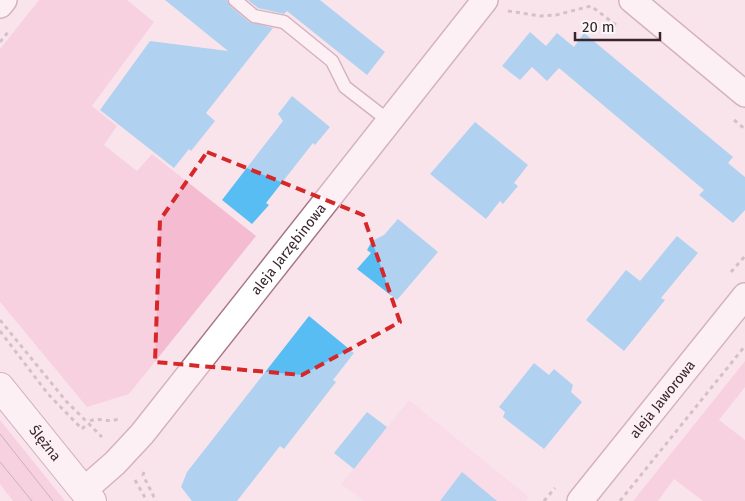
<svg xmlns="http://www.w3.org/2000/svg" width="745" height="501" viewBox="0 0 745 501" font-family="'Fira Sans',sans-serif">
<rect width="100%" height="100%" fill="#fae4ec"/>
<polygon fill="#f8d3e0" points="409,400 529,497 526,501 364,501 341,484"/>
<g fill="#f5bbd1">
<polygon points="39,0 127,0 154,22 92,106 117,126 104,145 137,171 152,154 256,236 129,394 87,407 0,302 0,49"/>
<polygon points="745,361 745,387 719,420 745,440 745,501 703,501 674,479 658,501 633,501"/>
<polygon points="0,420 65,501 13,501 0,484"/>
</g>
<g fill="#57bdf3">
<polygon points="165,0 227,0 230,6 249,22 273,28 206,113 215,121 191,151 189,149 174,168 100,110 150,41 228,51"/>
<polygon points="248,0 320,0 385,52 367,75 287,11 284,14 258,8"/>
<polygon points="530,32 546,46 557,33 574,47 584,33 733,157 728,163 745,177 745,210 733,223 699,195 704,190 559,68 547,81 532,67 520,80 502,66"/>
<polygon points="292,96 330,127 315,145 313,143 266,203 269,205 252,224 222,200 283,121 278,114"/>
<polygon points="475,122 528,165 514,183 518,186 503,204 500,201 486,219 430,174"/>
<polygon points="398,219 438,252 397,300 357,269 371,253 367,250 372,241 384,235"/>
<polygon points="677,236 698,253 661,298 665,300 624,351 586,320 626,270 640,281"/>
<polygon points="309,316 354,353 333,380 336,382 284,449 280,446 237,501 192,501 181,487 187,472"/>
<polygon points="534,363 549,375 554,369 573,385 571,392 582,402 544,449 503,417 505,412 499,407"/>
<polygon points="367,412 387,427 354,469 334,453"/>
<polygon points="462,472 497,501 440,501"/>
</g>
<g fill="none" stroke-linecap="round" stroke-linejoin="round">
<defs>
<polyline id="service" points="235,0 254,16 284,22 332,61 345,87 389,121"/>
<g id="minor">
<polyline points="632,0 745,94"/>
<polyline points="0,5 4,0"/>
<path id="s1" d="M83,491L115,463L142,434L485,0"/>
<path id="s2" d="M580,501L745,296"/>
</g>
<g id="secondary">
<path id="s3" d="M0,387L92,501"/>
</g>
</defs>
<use href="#service" stroke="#a77689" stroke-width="15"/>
<use href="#minor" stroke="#a77689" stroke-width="28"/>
<use href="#secondary" stroke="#a77689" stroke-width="30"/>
<g stroke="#a9949c" stroke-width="3" stroke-dasharray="4 4" stroke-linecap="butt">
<polyline points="508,11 540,16 556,15 591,6 616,25"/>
<polyline points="0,42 9,31"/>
<polyline points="734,120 745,129"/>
<polyline points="731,272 745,256"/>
<polyline points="0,320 66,401 102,437"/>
<polyline points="0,331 48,394 82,429 85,426"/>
<path d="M90,421C98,417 109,423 118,419"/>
<polyline points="144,472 143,475 156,501"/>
<polyline points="135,480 147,501"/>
<polyline points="544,501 555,488"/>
<polyline points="620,501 745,346"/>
</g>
<use href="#service" stroke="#fff" stroke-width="12"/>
<use href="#minor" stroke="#fff" stroke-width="25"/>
<use href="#secondary" stroke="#fff" stroke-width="28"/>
<g stroke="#89747c" stroke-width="1">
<polyline points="0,434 53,501"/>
<polyline points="0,462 32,501"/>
</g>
</g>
<path d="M0 0H745V501H0ZM207,152L363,215L400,322L302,375L155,362L160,220Z" fill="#fae4ec" fill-opacity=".55" fill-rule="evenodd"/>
<path fill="none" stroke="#d62828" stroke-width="4" stroke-dasharray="10 6" stroke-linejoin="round" d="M207,152L363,215L400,322L302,375L155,362L160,220Z"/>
<g text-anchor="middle" stroke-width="5" stroke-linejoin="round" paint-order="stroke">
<g font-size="14" fill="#38242c" stroke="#f8f8f8">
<text dy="5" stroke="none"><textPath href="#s1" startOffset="318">aleja Jarzębinowa</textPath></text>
<text dy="5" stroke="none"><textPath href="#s2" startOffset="131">aleja Jaworowa</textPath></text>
<text dy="5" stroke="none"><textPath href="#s3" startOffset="72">Ślężna</textPath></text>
</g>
</g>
<path d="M575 32v8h85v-8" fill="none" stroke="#38242c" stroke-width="2.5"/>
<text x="582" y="32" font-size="15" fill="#38242c" stroke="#f8f8f8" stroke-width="4" paint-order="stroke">20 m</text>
</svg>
